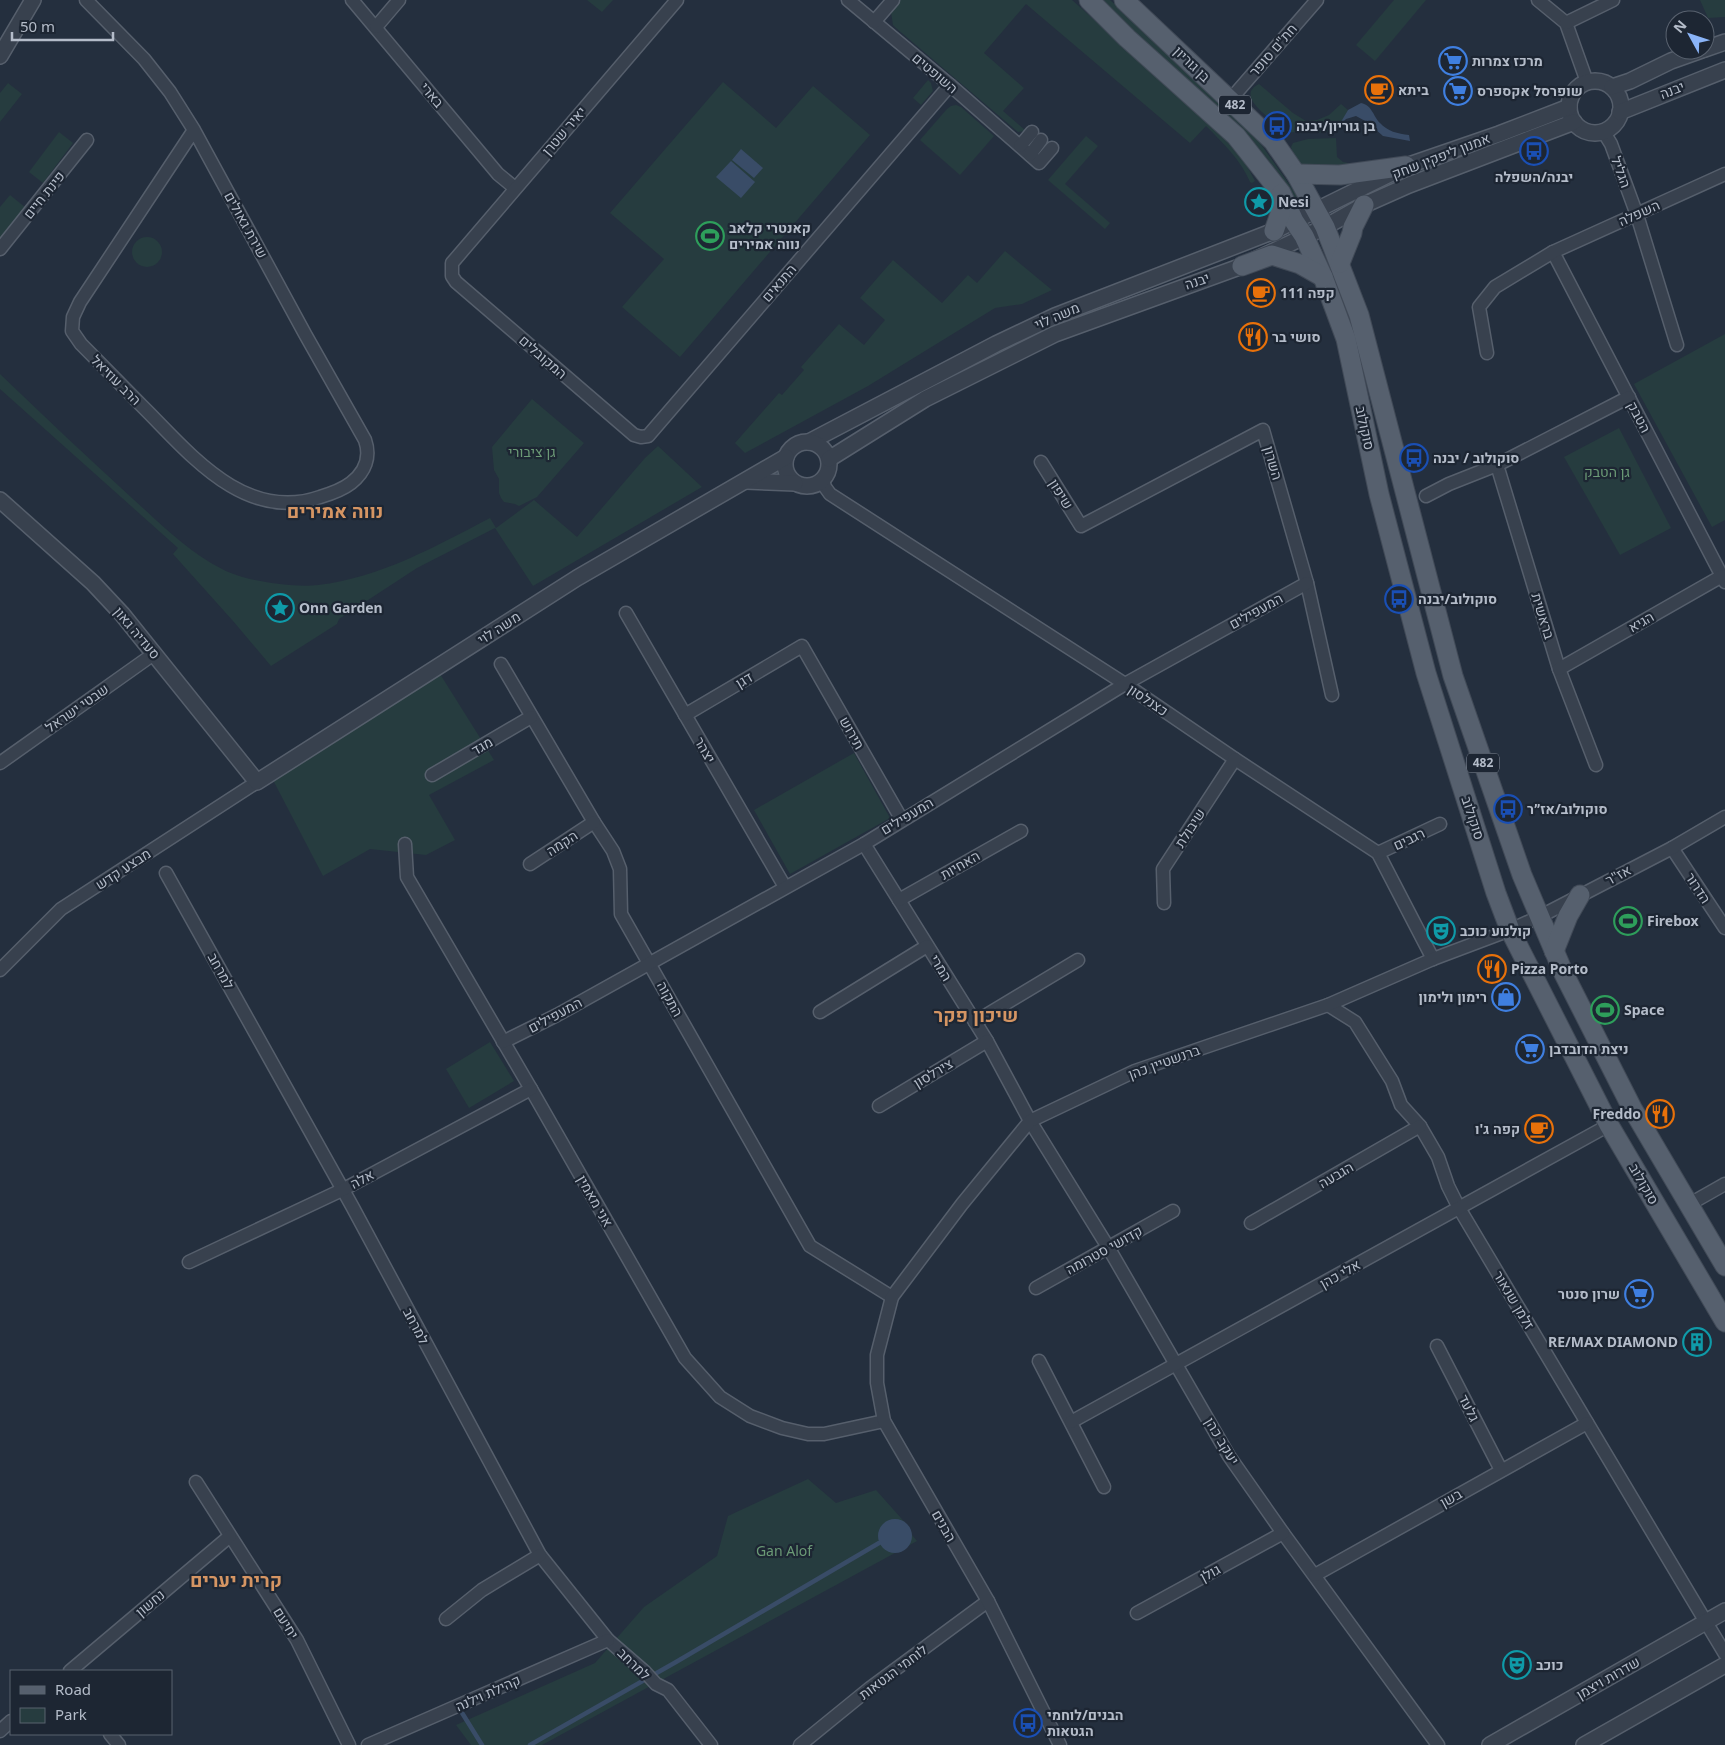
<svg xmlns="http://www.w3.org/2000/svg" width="1725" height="1745" viewBox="0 0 1725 1745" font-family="'Noto Sans',Heebo,sans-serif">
<rect width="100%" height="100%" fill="#242f3e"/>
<g fill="#263c3f">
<polygon points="587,0 613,0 602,12"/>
<path d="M900,0H1072L1215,127L1246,164L1255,181L1252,183L1250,182C1241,160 1222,142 1206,126L1190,143L1026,4L984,53L1024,88L1003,111L1026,131L1018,132L896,28L893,25L891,12Z"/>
<polygon points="1100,0 1110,0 1234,114 1258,140 1298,197 1294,198 1281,176 1239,125 1224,114 1170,67"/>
<polygon points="1394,0 1426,0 1375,61 1356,45"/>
<polygon points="1700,0 1725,0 1725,17 1708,18"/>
<polygon points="928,80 931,83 933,91 921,105 913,98"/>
<polygon points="723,82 776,128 813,86 870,135 680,357 622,307 664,259 610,213"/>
<polygon points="8,83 22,94 0,122 0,93"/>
<path d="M1259,84L1293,113L1306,121L1317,120L1329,115L1341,104L1348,110L1338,130L1318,133L1284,132C1274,119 1233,97 1259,84Z"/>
<polygon points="956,105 961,107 994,136 960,175 920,140 947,109 951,106"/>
<polygon points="59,132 73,143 43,183 29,172"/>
<polygon points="1086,136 1098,146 1065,184 1110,223 1105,229 1048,180"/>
<path d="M1336,138L1337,157L1343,162L1353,164C1342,167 1315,171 1304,167C1296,164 1293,154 1291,147L1293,143L1308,139Z"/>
<polygon points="10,195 26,208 0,240 0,207"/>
<circle cx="147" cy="252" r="15"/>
<polygon points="1005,251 1052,290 1022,304 995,308 868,386 745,453 735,443 779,393 782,395 804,370 801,367 839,324 864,345 885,320 860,298 893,260 942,303 968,275 977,283"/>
<polygon points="1725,334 1725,520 1712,527 1634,384"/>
<path d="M0,374C44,416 88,458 133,499C161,524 188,552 222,569C244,581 293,588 318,585C380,578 436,546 490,518L496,528L534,500L577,537L645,458L658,446L702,487L533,586L495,528L417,568L339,619L337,624L271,666L233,621L173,554L178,548L0,389Z"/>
<polygon points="532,399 584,443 537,497 519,506 515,504 504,502 501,498 499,493 499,479 494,470 492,447"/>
<polygon points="1619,428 1671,528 1620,555 1564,457"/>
<polygon points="440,674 494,760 429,795 455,840 426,855 370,849 323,876 273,780"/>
<polygon points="854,753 890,818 790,874 754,810"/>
<polygon points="490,1042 514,1081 469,1108 446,1069"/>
<polygon points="808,1479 836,1503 876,1490 909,1527 912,1535 917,1541 542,1745 471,1745 456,1725 595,1663 644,1607 717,1556 728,1516"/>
</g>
<g fill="#394c67">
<path d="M1361,103C1372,105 1373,116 1380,123C1387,131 1398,134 1409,135L1410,141L1383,136L1367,122L1356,116L1346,119L1338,127L1348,110Z"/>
<polygon points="741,149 763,168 754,178 732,160"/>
<polygon points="731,161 755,182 741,198 716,177"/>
<circle cx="895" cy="1536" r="17"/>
</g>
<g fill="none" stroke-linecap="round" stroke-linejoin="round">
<g stroke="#394c67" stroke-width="4.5">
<polyline points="459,1708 482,1745"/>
<polyline points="530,1745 676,1662 879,1543"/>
</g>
<defs>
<g id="minor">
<path d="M86,0L144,59L170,92L194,130L305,334L365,440C371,457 365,472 351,483C342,490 330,494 320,497C248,522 195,460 150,414C127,391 104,367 81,344L72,331L73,317L80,302L194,130"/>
<polyline points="352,0 498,174 515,188"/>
<polyline points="677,0 452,263 452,276 456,282 634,435 641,437 648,436 950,85"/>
<polyline points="848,0 950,85 1039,163 1052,148"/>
<polyline points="1538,0 1566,23 1587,82"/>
<polyline points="874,22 893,0"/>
<polyline points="1566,23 1613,0"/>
<polyline points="376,27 399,0"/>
<polyline points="1230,100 1317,0"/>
<polyline points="1603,131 1611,144 1637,215 1677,345"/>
<polyline points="1020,146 1032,132"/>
<polyline points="1030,155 1041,140"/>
<polyline points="0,249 87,140"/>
<polyline points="1553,252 1725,582"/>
<polyline points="1487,353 1479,307 1495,287 1553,252 1725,174"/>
<polyline points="1041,462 1081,526 1263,430 1307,583 1332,695"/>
<polyline points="1497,465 1559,669 1596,765"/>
<polyline points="823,480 825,487 830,494 1125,684 1235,759 1378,853 1433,959"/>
<polyline points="1426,496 1449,484 1497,465 1629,397"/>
<polyline points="626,613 785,887"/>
<polyline points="501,664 594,822 613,851 620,869 621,914 810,1246 892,1297"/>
<polyline points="1559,669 1722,576"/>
<polyline points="685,715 802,646 902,820"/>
<polyline points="0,763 155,653"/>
<polyline points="432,775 531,717"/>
<polyline points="405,844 407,877 531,1089 685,1358 720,1397 750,1416 782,1428 808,1434 824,1434 884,1421"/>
<polyline points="864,844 987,1041 1030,1121 1108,1247 1229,1456 1283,1533 1438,1745"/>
<polyline points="1672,848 1725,928"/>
<polyline points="1378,853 1440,824"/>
<polyline points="530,864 594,822"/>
<polyline points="166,873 352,1206 540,1555 608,1640 645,1672 656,1684 668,1690 711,1745"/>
<polyline points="899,900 1021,831"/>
<polyline points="1164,903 1163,869 1235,759"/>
<polyline points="0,970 61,909 257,782"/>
<polyline points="1328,1005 1355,1022 1392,1081 1401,1105 1420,1126 1438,1157 1448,1186 1459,1208 1725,1654"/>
<polyline points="820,1012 927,946"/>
<polyline points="975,1022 1078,960"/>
<polyline points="503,1042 557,1015 864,844 1125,684 1307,583"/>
<polyline points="879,1106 987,1041"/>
<polyline points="1688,1205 1725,1184"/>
<polyline points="1251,1223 1420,1126"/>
<polyline points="189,1262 342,1190 531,1089"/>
<polyline points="1036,1288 1173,1211"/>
<polyline points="1437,1346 1501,1470"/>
<polyline points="1039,1361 1104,1487"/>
<polyline points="1071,1422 1609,1125"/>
<polyline points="196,1482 297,1640 349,1745"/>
<polyline points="1315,1575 1587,1423"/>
<polyline points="1137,1613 1283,1533"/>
<polyline points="446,1619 482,1590 540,1555"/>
<polyline points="70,1671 230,1536"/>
<polyline points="0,1731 11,1721"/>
<polyline points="110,1734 119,1745"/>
<polyline points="368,1745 608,1640"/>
<polyline points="800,1745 870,1688 988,1601"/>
<polyline points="1060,1745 988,1601 884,1421 877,1383 877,1355 892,1297 962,1204 1030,1121 1135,1071 1328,1005 1433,959 1510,930 1539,917 1672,848 1725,817"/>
</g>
<g id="tertiary">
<polyline points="1705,49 1725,42"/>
<polyline points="0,56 33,0"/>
<circle cx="1595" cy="107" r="26"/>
<polyline points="1612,87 1630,81 1671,61 1702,50"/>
<polyline points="1620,112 1725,70"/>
<polyline points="809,442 996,344 1055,316 1274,231 1406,166 1499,134 1569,107"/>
<circle cx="807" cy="464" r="22"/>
<polyline points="829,459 925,399 1055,334 1242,266 1325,227 1364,205 1409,185 1574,122"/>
<polyline points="746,481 795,483"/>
<polyline points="0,500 93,583 122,614 257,782 577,578 786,457"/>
<polyline points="1490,1745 1725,1611"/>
<polyline points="1584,1745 1725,1665"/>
</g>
<g id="primary">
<polyline points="1089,0 1127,38 1236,136 1281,193 1294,221 1304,236 1323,277 1346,339 1379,494 1426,673 1496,893 1510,930 1609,1125 1725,1322"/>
<polyline points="1124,0 1273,141 1296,174 1325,227 1359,315 1453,676 1522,875 1564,974 1632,1108 1725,1266"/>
<polyline points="1296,174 1340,175 1406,166"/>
<polyline points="1274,231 1280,214 1281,194"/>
<polyline points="1340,263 1352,233 1353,227 1364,205"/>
<polyline points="1242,266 1272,255 1300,264 1323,277"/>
<polyline points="1554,951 1568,916 1580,895"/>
</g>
</defs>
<use href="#minor" stroke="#565f6c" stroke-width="15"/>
<use href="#tertiary" stroke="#565f6c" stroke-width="18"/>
<use href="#primary" stroke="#414a57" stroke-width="21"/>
<use href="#minor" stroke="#38414e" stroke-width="12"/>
<use href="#tertiary" stroke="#38414e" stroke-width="15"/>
<use href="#primary" stroke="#56606e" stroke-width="19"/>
</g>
<defs>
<symbol id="supermarket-ring" viewBox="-11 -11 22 22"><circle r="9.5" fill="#1d2633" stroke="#3f7fe0" stroke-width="1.5"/><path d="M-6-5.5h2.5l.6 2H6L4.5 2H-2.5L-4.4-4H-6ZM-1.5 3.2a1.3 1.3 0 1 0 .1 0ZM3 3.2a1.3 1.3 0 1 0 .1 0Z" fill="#3f7fe0"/></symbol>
<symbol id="cafe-ring" viewBox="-11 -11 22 22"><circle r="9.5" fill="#1d2633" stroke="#e8710a" stroke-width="1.5"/><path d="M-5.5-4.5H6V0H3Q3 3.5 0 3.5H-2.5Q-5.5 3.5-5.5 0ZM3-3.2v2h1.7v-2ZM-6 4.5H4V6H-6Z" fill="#e8710a"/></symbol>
<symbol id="bus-ring" viewBox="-11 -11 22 22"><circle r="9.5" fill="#1d2633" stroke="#1a4fb4" stroke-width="1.5"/><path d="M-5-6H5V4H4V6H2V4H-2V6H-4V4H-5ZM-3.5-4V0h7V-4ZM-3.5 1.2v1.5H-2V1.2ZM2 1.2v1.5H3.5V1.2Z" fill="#1a4fb4"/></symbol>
<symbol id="sight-ring" viewBox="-11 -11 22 22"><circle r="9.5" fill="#1d2633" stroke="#0f9aa8" stroke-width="1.5"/><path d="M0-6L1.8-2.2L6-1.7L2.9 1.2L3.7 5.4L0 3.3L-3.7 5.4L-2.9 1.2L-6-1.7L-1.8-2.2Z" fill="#0f9aa8"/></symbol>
<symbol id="stadium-ring" viewBox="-11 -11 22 22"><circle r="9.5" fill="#1d2633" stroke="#2e9e5b" stroke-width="1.5"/><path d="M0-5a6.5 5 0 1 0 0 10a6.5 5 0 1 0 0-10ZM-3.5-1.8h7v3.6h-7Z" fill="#2e9e5b"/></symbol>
<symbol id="restaurant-ring" viewBox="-11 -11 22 22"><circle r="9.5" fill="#1d2633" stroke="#e8710a" stroke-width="1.5"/><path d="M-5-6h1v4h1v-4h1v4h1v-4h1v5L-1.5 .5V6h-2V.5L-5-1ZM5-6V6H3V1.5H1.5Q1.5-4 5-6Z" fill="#e8710a"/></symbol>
<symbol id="theatre-ring" viewBox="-11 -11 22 22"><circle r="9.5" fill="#1d2633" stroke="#0f9aa8" stroke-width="1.5"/><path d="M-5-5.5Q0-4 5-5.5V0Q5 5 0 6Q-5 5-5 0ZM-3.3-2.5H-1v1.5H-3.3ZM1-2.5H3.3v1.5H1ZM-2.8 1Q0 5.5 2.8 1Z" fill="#0f9aa8"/></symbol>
<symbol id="shop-ring" viewBox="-11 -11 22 22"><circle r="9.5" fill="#1d2633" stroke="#3f7fe0" stroke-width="1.5"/><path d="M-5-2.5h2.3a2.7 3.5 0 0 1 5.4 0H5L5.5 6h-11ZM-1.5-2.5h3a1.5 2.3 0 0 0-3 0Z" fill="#3f7fe0"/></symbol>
<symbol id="building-ring" viewBox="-11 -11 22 22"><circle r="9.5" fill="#1d2633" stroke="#0f9aa8" stroke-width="1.5"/><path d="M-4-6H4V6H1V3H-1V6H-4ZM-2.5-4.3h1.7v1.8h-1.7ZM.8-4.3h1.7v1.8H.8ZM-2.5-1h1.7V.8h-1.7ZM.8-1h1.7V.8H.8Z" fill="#0f9aa8"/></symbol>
</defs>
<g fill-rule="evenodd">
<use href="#supermarket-ring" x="1437" y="45" width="32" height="32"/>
<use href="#cafe-ring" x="1363" y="74" width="32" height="32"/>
<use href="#supermarket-ring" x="1442" y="75" width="32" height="32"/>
<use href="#bus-ring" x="1261" y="110" width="32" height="32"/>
<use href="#bus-ring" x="1518" y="135" width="32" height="32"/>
<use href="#sight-ring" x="1243" y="186" width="32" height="32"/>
<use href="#stadium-ring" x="694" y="220" width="32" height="32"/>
<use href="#cafe-ring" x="1245" y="277" width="32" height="32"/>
<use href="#restaurant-ring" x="1237" y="321" width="32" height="32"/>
<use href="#bus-ring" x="1398" y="442" width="32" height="32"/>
<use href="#bus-ring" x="1383" y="583" width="32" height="32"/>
<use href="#sight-ring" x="264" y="592" width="32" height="32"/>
<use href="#bus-ring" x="1492" y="793" width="32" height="32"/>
<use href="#stadium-ring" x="1612" y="905" width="32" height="32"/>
<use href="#theatre-ring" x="1425" y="915" width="32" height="32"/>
<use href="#restaurant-ring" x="1476" y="953" width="32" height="32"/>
<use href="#shop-ring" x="1490" y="981" width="32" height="32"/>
<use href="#stadium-ring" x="1589" y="994" width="32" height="32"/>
<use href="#supermarket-ring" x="1514" y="1033" width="32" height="32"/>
<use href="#restaurant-ring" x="1644" y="1098" width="32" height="32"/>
<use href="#cafe-ring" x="1523" y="1113" width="32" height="32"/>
<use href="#supermarket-ring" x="1623" y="1278" width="32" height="32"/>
<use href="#building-ring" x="1681" y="1326" width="32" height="32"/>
<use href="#theatre-ring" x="1501" y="1649" width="32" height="32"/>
<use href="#bus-ring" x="1012" y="1707" width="32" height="32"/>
</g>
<g text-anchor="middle" stroke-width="4.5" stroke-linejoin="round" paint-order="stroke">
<g fill="#1d2633" stroke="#878f9c" stroke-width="1">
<rect x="1219" y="95.5" width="32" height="19" rx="4"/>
<rect x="1467" y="753.5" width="32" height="19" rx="4"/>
</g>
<g font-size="12" font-weight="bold" fill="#b4bcc9">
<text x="1235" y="109">482</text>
<text x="1483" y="767">482</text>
</g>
<g font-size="14" fill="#b4bcc9" stroke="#1d2633">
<text transform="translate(1273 50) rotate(-49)" y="5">חת"ם סופר</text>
<text transform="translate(1192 64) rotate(44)" y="5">בן גוריון</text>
<text transform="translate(935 73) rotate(40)" y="5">השופטים</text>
<text transform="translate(1672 90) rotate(-21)" y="5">יבנה</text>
<text transform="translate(432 95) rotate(50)" y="5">בארי</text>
<text transform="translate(564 131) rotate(-49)" y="5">יאיר שטרן</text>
<text transform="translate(1441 156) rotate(-21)" y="5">אמנון ליפקין שחק</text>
<text transform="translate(1621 172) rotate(70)" y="5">הגליל</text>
<text transform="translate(44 195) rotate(-51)" y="5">פינת חיים</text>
<text transform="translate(1639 213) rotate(-24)" y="5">השפלה</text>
<text transform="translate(246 225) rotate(61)" y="5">שירת גאולים</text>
<text transform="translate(1197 281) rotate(-19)" y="5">יבנה</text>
<text transform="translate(779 283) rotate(-49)" y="5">התנאים</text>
<text transform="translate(1057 316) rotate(-23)" y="5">משה לוי</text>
<text transform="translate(543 357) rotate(41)" y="5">המקובלים</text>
<text transform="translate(116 380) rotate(45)" y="5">הרב עוזיאל</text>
<text transform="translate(1639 417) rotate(62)" y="5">הטבק</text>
<text transform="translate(1365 428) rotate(78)" y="5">סוקולוב</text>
<text transform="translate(1273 463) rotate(74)" y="5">השרון</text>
<text transform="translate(1061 494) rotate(58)" y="5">שיפון</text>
<text transform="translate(1256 611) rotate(-29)" y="5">המעפילים</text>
<text transform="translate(1543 616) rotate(73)" y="5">בראשית</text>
<text transform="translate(1641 622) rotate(-30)" y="5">הגיא</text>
<text transform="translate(499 628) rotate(-33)" y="5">משה לוי</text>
<text transform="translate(137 633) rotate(50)" y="5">סעדיה גאון</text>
<text transform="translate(744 680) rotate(-30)" y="5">דגן</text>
<text transform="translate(1148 700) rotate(34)" y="5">כצנלסון</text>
<text transform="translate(77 708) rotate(-35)" y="5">שבטי ישראל</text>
<text transform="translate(852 733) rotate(60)" y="5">תירוש</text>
<text transform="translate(482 746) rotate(-30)" y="5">מגד</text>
<text transform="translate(705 750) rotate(60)" y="5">יצהר</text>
<text transform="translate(907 816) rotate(-31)" y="5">המעפילים</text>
<text transform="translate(1473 818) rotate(72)" y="5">סוקולוב</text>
<text transform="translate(1190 828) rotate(-57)" y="5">שיבולת</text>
<text transform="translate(1409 839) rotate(-25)" y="5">רגבים</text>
<text transform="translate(562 843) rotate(-33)" y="5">הקמה</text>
<text transform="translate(960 865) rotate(-30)" y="5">האחיות</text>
<text transform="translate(123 869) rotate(-33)" y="5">מבצע קדש</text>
<text transform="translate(1618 875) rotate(-28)" y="5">אז"ר</text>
<text transform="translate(1698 888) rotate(57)" y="5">הדרור</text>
<text transform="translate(941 968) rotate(58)" y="5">המרי</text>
<text transform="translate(221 971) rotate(61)" y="5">למרחב</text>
<text transform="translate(670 999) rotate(61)" y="5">התקוה</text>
<text transform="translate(555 1015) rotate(-28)" y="5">המעפילים</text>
<text transform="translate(1164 1062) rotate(-20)" y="5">ברנשטיין כהן</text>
<text transform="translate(933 1073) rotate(-31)" y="5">צירלסון</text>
<text transform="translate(1336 1175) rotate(-30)" y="5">הגבעה</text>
<text transform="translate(362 1179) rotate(-28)" y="5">אלה</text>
<text transform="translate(1644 1184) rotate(60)" y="5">סוקולוב</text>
<text transform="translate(595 1201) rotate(60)" y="5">אני מאמין</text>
<text transform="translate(1104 1250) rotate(-29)" y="5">קדושי סטרומה</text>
<text transform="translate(1340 1274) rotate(-29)" y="5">אלי כהן</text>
<text transform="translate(1514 1300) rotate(59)" y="5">זלמן שנאור</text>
<text transform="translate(416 1326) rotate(62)" y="5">למרחב</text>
<text transform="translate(1469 1408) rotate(63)" y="5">גלעד</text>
<text transform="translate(1222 1441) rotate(59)" y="5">יעקב כהן</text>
<text transform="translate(1451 1498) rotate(-29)" y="5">בשן</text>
<text transform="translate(944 1526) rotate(60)" y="5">הבנים</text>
<text transform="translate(1210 1573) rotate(-28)" y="5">גולן</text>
<text transform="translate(150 1603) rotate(-40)" y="5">נחשון</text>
<text transform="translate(286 1623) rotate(58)" y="5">יחיעם</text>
<text transform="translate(634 1664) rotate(44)" y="5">למרחב</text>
<text transform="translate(893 1672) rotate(-37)" y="5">לוחמי הגטאות</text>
<text transform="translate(1608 1678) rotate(-30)" y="5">שדרות ויצמן</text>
<text transform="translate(488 1693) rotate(-24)" y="5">קהילת וילנה</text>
</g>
<g font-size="14" font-weight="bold" fill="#b4bcc9" stroke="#1d2633" text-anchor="start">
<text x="1472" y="66">מרכז צמרות</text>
<text x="1398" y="95">ביתא</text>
<text x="1477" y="96">שופרסל אקספרס</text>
<text x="1296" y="131">בן גוריון/יבנה</text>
<text x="1534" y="182" text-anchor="middle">יבנה/השפלה</text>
<text x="1278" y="207">Nesi</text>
<text x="729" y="233">קאנטרי קלאב<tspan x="729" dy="16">נווה אמירים</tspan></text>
<text x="1280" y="298">קפה 111</text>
<text x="1272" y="342">סושי בר</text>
<text x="1433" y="463">סוקולוב / יבנה</text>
<text x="1418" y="604">סוקולוב/יבנה</text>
<text x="299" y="613">Onn Garden</text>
<text x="1527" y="814">סוקולוב/אז״ר</text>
<text x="1647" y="926">Firebox</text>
<text x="1460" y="936">קולנוע כוכב</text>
<text x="1511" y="974">Pizza Porto</text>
<text x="1487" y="1002" text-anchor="end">רימון ולימון</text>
<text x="1624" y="1015">Space</text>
<text x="1549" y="1054">ניצת הדובדבן</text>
<text x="1641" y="1119" text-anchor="end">Freddo</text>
<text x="1520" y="1134" text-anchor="end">קפה ג'ו</text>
<text x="1620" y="1299" text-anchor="end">שרון סנטר</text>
<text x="1678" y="1347" text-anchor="end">RE/MAX DIAMOND</text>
<text x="1536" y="1670">כוכב</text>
<text x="1047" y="1720">הבנים/לוחמי<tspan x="1047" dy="16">הגטאות</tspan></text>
</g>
<g font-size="14" fill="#6b9a76" stroke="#1d2633">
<text x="532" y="457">גן ציבורי</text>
<text x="1607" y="477">גן הטבק</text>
<text x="784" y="1556">Gan Alof</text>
</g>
<g font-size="19" font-weight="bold" fill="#d59563" stroke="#1d2633">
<text x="335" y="518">נווה אמירים</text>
<text x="976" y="1022">שיכון פקר</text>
<text x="236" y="1587">קרית יערים</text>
</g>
</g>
<rect x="10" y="1670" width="162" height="65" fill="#1d2633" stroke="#59626f"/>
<rect x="20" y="1686" width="25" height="8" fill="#56606e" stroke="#59626f"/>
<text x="55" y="1695" font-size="15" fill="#b4bcc9">Road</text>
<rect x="20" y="1708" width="25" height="15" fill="#263c3f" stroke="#59626f"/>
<text x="55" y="1720" font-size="15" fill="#b4bcc9">Park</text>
<g transform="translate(1690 35) rotate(310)"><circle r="24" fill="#1d2633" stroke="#59626f"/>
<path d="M0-4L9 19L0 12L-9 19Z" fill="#8ab4f8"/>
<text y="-8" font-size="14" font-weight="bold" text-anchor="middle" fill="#b4bcc9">N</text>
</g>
<path d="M12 32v8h101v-8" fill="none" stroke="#b4bcc9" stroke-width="2.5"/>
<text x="20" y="32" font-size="15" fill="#b4bcc9" stroke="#1d2633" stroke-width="4" paint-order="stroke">50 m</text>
</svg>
